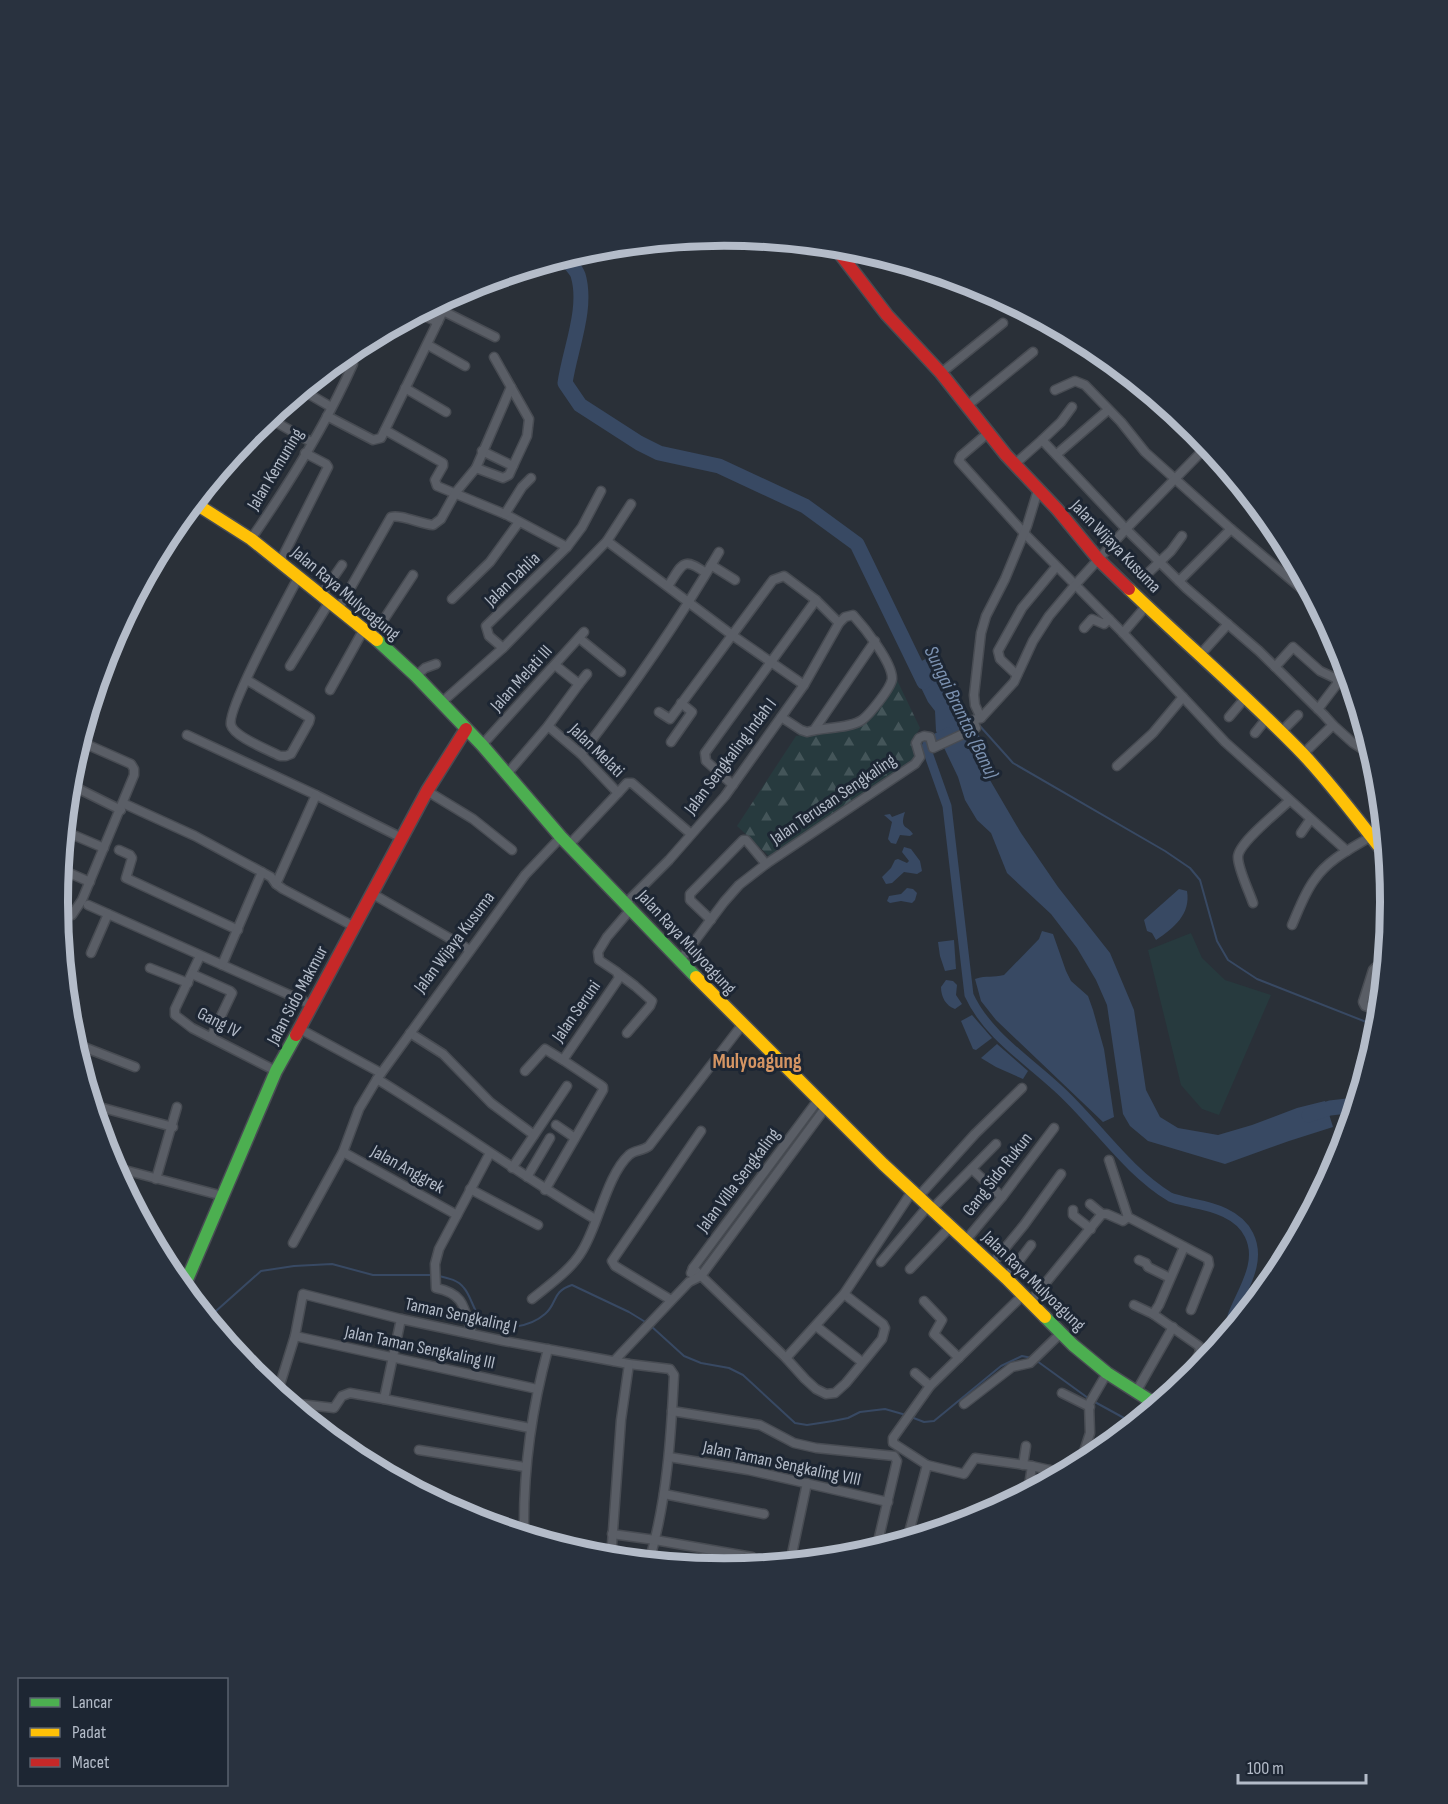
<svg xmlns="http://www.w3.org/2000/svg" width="1448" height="1804" viewBox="0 0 1448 1804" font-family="'Sofia Sans Condensed',sans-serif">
<defs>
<pattern id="forest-firs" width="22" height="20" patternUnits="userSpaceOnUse" patternTransform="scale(1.5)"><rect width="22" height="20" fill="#273a3e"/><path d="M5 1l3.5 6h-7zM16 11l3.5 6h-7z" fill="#445559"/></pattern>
</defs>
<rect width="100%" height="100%" fill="#2a3038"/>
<polygon fill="#273a3e" points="1191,933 1202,958 1225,980 1271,995 1219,1115 1202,1109 1181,1085 1148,950"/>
<path fill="url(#forest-firs)" d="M896,678L920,728L914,738L915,759L770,857L737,826L796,736C849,729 872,732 896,678Z"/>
<g fill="#384963">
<polygon points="936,653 990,757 987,775 1021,833 1058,887 1110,953 1134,1010 1146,1090 1160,1117 1178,1128 1218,1135 1252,1125 1297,1108 1325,1101 1333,1127 1289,1141 1225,1164 1148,1141 1130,1126 1123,1114 1107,1005 1096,980 1077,948 1051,914 1007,873 991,833 977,820 965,800 958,777 936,731 935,711 928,702 911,667"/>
<path d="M905,812C899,830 908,825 913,834L910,836L900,835L896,844L891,843L888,839L892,822L884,815L890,814L892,817Z"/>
<polygon points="904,847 911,849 920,861 922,871 917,874 904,872 892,883 886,884 882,877 891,868 895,860 898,859 907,863 909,861 902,852"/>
<polygon points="907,888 913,889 917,893 915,900 912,903 901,901 890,903 887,901 889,896 901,894"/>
<path d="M1179,889L1187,891C1191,914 1174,928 1156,940L1152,933L1147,931L1144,920Z"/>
<path d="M1042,931L1053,934L1066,971L1071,981L1088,996L1093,1010L1104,1049L1114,1117L1103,1122L996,1020L981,1001L975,979C987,975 993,978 1004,975L1039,939Z"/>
<polygon points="954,940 956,969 945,971 940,956 938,942"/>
<path d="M946,980L953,981L957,985L956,995L962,1004L955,1009C946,1006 941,997 941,987Z"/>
<polygon points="972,1015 992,1038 976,1050 973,1049 961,1021"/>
<polygon points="997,1044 1028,1071 1023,1079 996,1067 981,1058"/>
</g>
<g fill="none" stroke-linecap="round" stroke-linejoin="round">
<g stroke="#384963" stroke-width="2">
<polyline points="979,725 1013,763 1165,851 1190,868 1200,880 1217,941 1228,960 1257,979 1379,1027"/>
<path d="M439,1276C448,1278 458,1280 464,1288C472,1297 475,1318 486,1323C504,1331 530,1327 545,1314C558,1303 551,1292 572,1285L629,1312L647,1323"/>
<polyline points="207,1319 261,1271 294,1266 332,1264 373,1275 434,1275"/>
<polyline points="651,1326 684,1356 701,1363 729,1368 743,1375 795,1423 807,1425 833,1421 848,1418 860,1412 885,1409 906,1415"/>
<polyline points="1037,1361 1088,1398"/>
<polyline points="1093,1401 1135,1424"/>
<polyline points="911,1417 924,1422 934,1421 1001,1366 1022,1356 1032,1358"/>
</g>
<path stroke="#384963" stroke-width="9" d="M948,732L928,742L926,747L947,806L969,995C988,1037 1034,1064 1066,1096C1100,1129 1129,1172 1170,1197C1177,1200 1185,1201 1192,1203C1213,1207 1239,1214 1249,1235C1263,1263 1241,1291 1232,1316V1320L1236,1324"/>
<g stroke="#384963" stroke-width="15">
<path d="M564,257C568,262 576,269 578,275C588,308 570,349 565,383L580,405L639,443L659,453L719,466L805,506L857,544L924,682"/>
<polyline points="1309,1115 1330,1108 1356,1105"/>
</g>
<defs>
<g id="street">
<polyline points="443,311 495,337"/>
<polyline points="417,313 438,322"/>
<polyline points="428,345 465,366"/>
<polyline points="494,357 529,419 527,436 513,466"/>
<polyline points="941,373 1003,323"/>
<polyline points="405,388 446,412"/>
<polyline points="302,390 331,407"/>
<polyline points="1055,390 1075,381 1085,385 1121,422 1145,452 1231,529 1315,600"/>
<polyline points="968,405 1033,352"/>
<polyline points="327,416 373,440 381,438 448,301 448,297"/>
<polyline points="272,420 311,442"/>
<polyline points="385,430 443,463 443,466 435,480 437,486 507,515 567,547"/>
<polyline points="988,433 961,456 959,461 1024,533 1123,633 1225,742 1347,851"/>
<polyline points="1042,440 1061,422 1072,407"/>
<polyline points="1057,454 1108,410"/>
<polyline points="1015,464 1042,440 1126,529 1186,588 1259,651 1324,715 1333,725 1303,754"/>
<polyline points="476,468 503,478 509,475 513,466 482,451"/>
<polyline points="201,506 230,458"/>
<polyline points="505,514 522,487 531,478"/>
<path d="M251,539C289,484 326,425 353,364"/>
<polyline points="607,541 732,635 804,685"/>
<polyline points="280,562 328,467 326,464 305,453"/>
<polyline points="711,565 735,580"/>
<polyline points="1147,574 1171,551 1182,536"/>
<polyline points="1179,581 1231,529"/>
<path d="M668,586C683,564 682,556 706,573"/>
<polyline points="322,594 342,565"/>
<polyline points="452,599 490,562 519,522"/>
<path d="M339,608L391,517C400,514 421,524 433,525L441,519L456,492L476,468L511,387"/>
<polyline points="1084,628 1092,619 1104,624 1109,619"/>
<polyline points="1123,633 1147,605"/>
<polyline points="373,636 413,575"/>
<polyline points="579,638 621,672"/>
<polyline points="503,648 607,541 631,504"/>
<polyline points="1199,656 1228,624"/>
<polyline points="290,666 330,601"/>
<polyline points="1275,667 1293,647 1320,671 1337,679 1337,684 1318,709"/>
<polyline points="1017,675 1000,659 998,651 1022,608 1056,567"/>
<polyline points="416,676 425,668 436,664"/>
<path d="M247,680L310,718L309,722L291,754L286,756H280C269,750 234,737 231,725C226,710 288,597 299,576"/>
<polyline points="579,684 587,674"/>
<polyline points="330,690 364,629"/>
<polyline points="441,703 503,648 489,636 486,626 567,547 582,527 601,491"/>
<polyline points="659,712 670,719 773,580 784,576 816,600 839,623"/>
<polyline points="1229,717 1246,697"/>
<polyline points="981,718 975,705 974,695 981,633 986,616 1005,579 1027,526 1038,490"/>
<polyline points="1333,725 1353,743 1373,756"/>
<polyline points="548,726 581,754 618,793 569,845"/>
<polyline points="814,730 875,641"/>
<polyline points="1281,732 1298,715"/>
<polyline points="1255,733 1267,718"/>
<polyline points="187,735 316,795 402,838"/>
<polyline points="671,742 692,712 681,703"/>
<polyline points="482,745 584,632"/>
<path d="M581,754C631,690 678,622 719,552"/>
<polyline points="1117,766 1153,733 1183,697"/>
<polyline points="507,774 548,726 579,684 555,665"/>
<polyline points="69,784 121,810"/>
<polyline points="733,785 706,761 705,753 816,600"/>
<polyline points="427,791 473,819 512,850"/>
<polyline points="618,793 627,783 632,783 691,834"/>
<polyline points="127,805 195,836 271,877 276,884 283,889 353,926"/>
<polyline points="64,831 104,848"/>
<polyline points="1301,833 1310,820"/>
<polyline points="119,850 130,855 132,858 126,878 238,930"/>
<polyline points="60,869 90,882"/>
<polyline points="276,884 316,795"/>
<polyline points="371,893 470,950"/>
<path d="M626,903L669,860L725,796L804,685L839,623L845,617L853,615C864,627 893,663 892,679C891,688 869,715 862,720C849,729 822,727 807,732L801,730L781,717"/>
<path d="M1253,903C1249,891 1238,869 1238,857C1238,843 1278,812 1289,801"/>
<polyline points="88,905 312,1005"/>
<polyline points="58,911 72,915 82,900 134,775 134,769 131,764 79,741"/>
<polyline points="711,920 690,900 690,894 743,840 746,840 766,864"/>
<path d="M1292,925C1299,909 1305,892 1315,879C1330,857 1357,846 1378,832"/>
<polyline points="91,953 108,914"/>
<polyline points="200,956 175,1009 175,1015 192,1028 276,1071"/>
<polyline points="679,962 724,902 739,885 766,864 915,764 920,757 916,743 919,738 924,736 930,737 933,748 976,728 973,720 981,718 1014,682 1033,641 1049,616 1075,585 1126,529 1208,445"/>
<polyline points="222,965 262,872"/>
<polyline points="150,968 188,983"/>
<polyline points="192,974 230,991 232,993 211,1037"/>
<polyline points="619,974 635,986 652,1001 650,1006 627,1033"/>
<polyline points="1380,1011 1365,1006 1363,1002 1373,970 1376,967 1384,969"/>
<polyline points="300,1029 381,1073"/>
<polyline points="410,1033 443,1054 491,1103 534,1135"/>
<polyline points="78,1058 81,1046 135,1067"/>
<polyline points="525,1071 545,1049 563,1060"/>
<path d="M377,1079C451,1124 520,1175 595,1219"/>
<polyline points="92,1105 173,1127"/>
<polyline points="556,1125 575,1138"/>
<polyline points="343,1152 457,1215"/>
<polyline points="1109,1160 1128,1217 1208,1259 1209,1265 1191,1310"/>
<polyline points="113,1167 223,1196"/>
<polyline points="512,1168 567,1086"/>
<polyline points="972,1169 1002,1197"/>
<polyline points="527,1177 550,1138"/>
<polyline points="156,1179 177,1107"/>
<polyline points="470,1189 538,1225"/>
<polyline points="545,1190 603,1090 603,1087 599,1084 563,1060 619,978 617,972 599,960 598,952 607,937 631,909"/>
<polyline points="919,1196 975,1134 1022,1088"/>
<polyline points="1090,1204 1102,1214"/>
<polyline points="933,1208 996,1144"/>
<polyline points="1073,1210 1073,1215 1091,1229"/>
<polyline points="966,1240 1002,1197 1054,1128"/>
<polyline points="293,1243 343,1152 359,1109 377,1079 525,875 561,837"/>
<polyline points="1139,1260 1146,1263 1148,1267 1170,1278"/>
<polyline points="881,1262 929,1205"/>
<polyline points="992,1264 1024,1225 1061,1174"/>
<polyline points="693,1268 786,1358 805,1379 816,1389 826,1394 835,1393 846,1383 882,1339 885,1328 883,1324 844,1294"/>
<polyline points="910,1269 951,1226"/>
<polyline points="691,1273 693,1268 818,1100"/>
<polyline points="1006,1278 1031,1245"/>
<path d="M532,1299C549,1285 571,1270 582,1251C598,1226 607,1175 629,1155C634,1150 643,1151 649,1146L742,1025"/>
<polyline points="671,1300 615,1266 612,1261 701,1131"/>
<polyline points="924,1301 942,1320 934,1334 959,1358"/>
<polyline points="1030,1302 1102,1214 1107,1214 1123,1221 1128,1217"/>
<polyline points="1134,1305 1153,1314 1199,1346 1200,1352 1184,1383"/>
<polyline points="1153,1314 1159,1305 1184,1247"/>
<polyline points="401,1319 384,1399 530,1428"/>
<polyline points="816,1326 862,1362"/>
<path d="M472,1334C464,1308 465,1294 436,1288L435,1264L439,1249L490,1153"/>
<polyline points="295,1336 537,1389"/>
<polyline points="786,1358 844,1294 913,1190"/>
<polyline points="614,1361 689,1282 701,1276 826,1107"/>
<polyline points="915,1373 930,1386"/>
<polyline points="1136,1392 1173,1327"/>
<polyline points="1062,1393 1090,1407"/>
<path d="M277,1394L295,1336L303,1294L401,1319L504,1341L629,1364L670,1369L674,1375C671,1438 667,1500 649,1562"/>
<polyline points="281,1398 291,1403 334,1408 342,1396 350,1393 384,1399"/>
<polyline points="964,1404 1012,1367 1030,1363 1061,1333"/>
<polyline points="672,1411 760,1425 794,1443 816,1448 894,1456 897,1461 876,1550"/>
<polyline points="419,1450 525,1467"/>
<polyline points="669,1457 748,1470 888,1502"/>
<polyline points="365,1463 368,1462"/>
<polyline points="1080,1464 1090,1433 1089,1404 1107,1373"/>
<polyline points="927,1465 893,1443 893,1438 930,1386 1023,1295"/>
<polyline points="1023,1465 1026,1446"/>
<polyline points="1048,1482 1050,1470"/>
<polyline points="1028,1492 1032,1466"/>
<polyline points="664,1494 764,1514"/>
<polyline points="612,1534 655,1540 752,1557"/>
<path d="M524,1535C523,1471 531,1411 548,1349"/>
<polyline points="907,1540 927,1465 964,1474 975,1458 1032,1466 1063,1473"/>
<polyline points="611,1558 621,1420 629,1364"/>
<polyline points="790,1563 807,1483"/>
</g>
<g id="fast">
<polyline points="377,640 416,676 482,745 561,837 696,977"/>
<polyline points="183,1289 276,1071 296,1035"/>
<polyline points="1045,1317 1073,1345 1107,1373 1157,1405"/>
</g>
<g id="slow">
<polyline points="193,502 251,539 377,640"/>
<path d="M1129,589C1186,644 1247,696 1303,754C1333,786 1360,822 1387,857"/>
<polyline points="696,977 883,1164 1006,1278 1045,1317"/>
</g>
<g id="jam">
<polyline points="834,246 887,315 941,373 1006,455 1057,509 1099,560 1129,589"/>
<polyline points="296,1035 427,791 466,729"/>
</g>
</defs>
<use href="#street" stroke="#484c53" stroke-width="11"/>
<use href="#fast" stroke="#484c53" stroke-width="15"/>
<use href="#slow" stroke="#484c53" stroke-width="15"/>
<use href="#jam" stroke="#484c53" stroke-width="15"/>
<use href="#street" stroke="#5a5e66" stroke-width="8"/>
<use href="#fast" stroke="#4caf50" stroke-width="12"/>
<use href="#slow" stroke="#ffc107" stroke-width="12"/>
<use href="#jam" stroke="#c62828" stroke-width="12"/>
</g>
<g text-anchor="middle" stroke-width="6" stroke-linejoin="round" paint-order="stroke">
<g font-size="18" fill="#b4bcc9" stroke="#1d2633">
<text transform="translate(275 469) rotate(-59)" y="6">Jalan Kemuning</text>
<text transform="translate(1116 546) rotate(46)" y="6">Jalan Wijaya Kusuma</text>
<text transform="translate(512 579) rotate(-44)" y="6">Jalan Dahlia</text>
<text transform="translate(346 593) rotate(40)" y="6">Jalan Raya Mulyoagung</text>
<text transform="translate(521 678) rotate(-48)" y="6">Jalan Melati III</text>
<text transform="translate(597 750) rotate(44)" y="6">Jalan Melati</text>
<text transform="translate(730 756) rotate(-53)" y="6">Jalan Sengkaling Indah I</text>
<text transform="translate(833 799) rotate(-34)" y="6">Jalan Terusan Sengkaling</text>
<text transform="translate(454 942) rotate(-53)" y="6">Jalan Wijaya Kusuma</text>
<text transform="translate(687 942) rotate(47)" y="6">Jalan Raya Mulyoagung</text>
<text transform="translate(297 995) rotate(-62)" y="6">Jalan Sido Makmur</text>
<text transform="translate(576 1011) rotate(-55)" y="6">Jalan Seruni</text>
<text transform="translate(219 1022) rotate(27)" y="6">Gang IV</text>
<text transform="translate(408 1169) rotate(29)" y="6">Jalan Anggrek</text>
<text transform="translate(997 1174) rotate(-52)" y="6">Gang Sido Rukun</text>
<text transform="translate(738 1180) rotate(-53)" y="6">Jalan Villa Sengkaling</text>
<text transform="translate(1034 1281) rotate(44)" y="6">Jalan Raya Mulyoagung</text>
<text transform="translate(461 1315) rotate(12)" y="6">Taman Sengkaling I</text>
<text transform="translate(420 1347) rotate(12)" y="6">Jalan Taman Sengkaling III</text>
<text transform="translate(782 1463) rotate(12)" y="6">Jalan Taman Sengkaling VIII</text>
</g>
<g font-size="20" font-style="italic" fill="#7c92b1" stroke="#1d2633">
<text transform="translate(962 712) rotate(64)" y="7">Sungai Brantas (Banu)</text>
</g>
<g font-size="21" font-weight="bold" fill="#d59563" stroke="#1d2633">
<text x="757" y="1068">Mulyoagung</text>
</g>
</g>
<path d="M0 0H1448V1804H0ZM68 902a656 656 0 1 1 1312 0a656 656 0 1 1-1312 0Z" fill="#29323f" fill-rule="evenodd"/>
<path fill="none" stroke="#b4bcc9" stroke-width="8" d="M68 902a656 656 0 1 1 1312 0a656 656 0 1 1-1312 0Z"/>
<rect x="18" y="1678" width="210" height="108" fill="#1d2633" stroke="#59626f" stroke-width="1.5"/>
<rect x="30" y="1698" width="30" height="9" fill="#4caf50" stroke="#59626f" stroke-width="1.5"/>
<text x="72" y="1708" font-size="18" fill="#b4bcc9">Lancar</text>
<rect x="30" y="1728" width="30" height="9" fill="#ffc107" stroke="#59626f" stroke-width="1.5"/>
<text x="72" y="1738" font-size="18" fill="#b4bcc9">Padat</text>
<rect x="30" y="1758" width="30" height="9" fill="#c62828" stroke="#59626f" stroke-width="1.5"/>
<text x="72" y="1768" font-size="18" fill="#b4bcc9">Macet</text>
<path d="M1238 1774v9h128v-9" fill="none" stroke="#b4bcc9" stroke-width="3"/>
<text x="1247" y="1774" font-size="18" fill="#b4bcc9" stroke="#1d2633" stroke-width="4.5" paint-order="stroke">100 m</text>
</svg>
